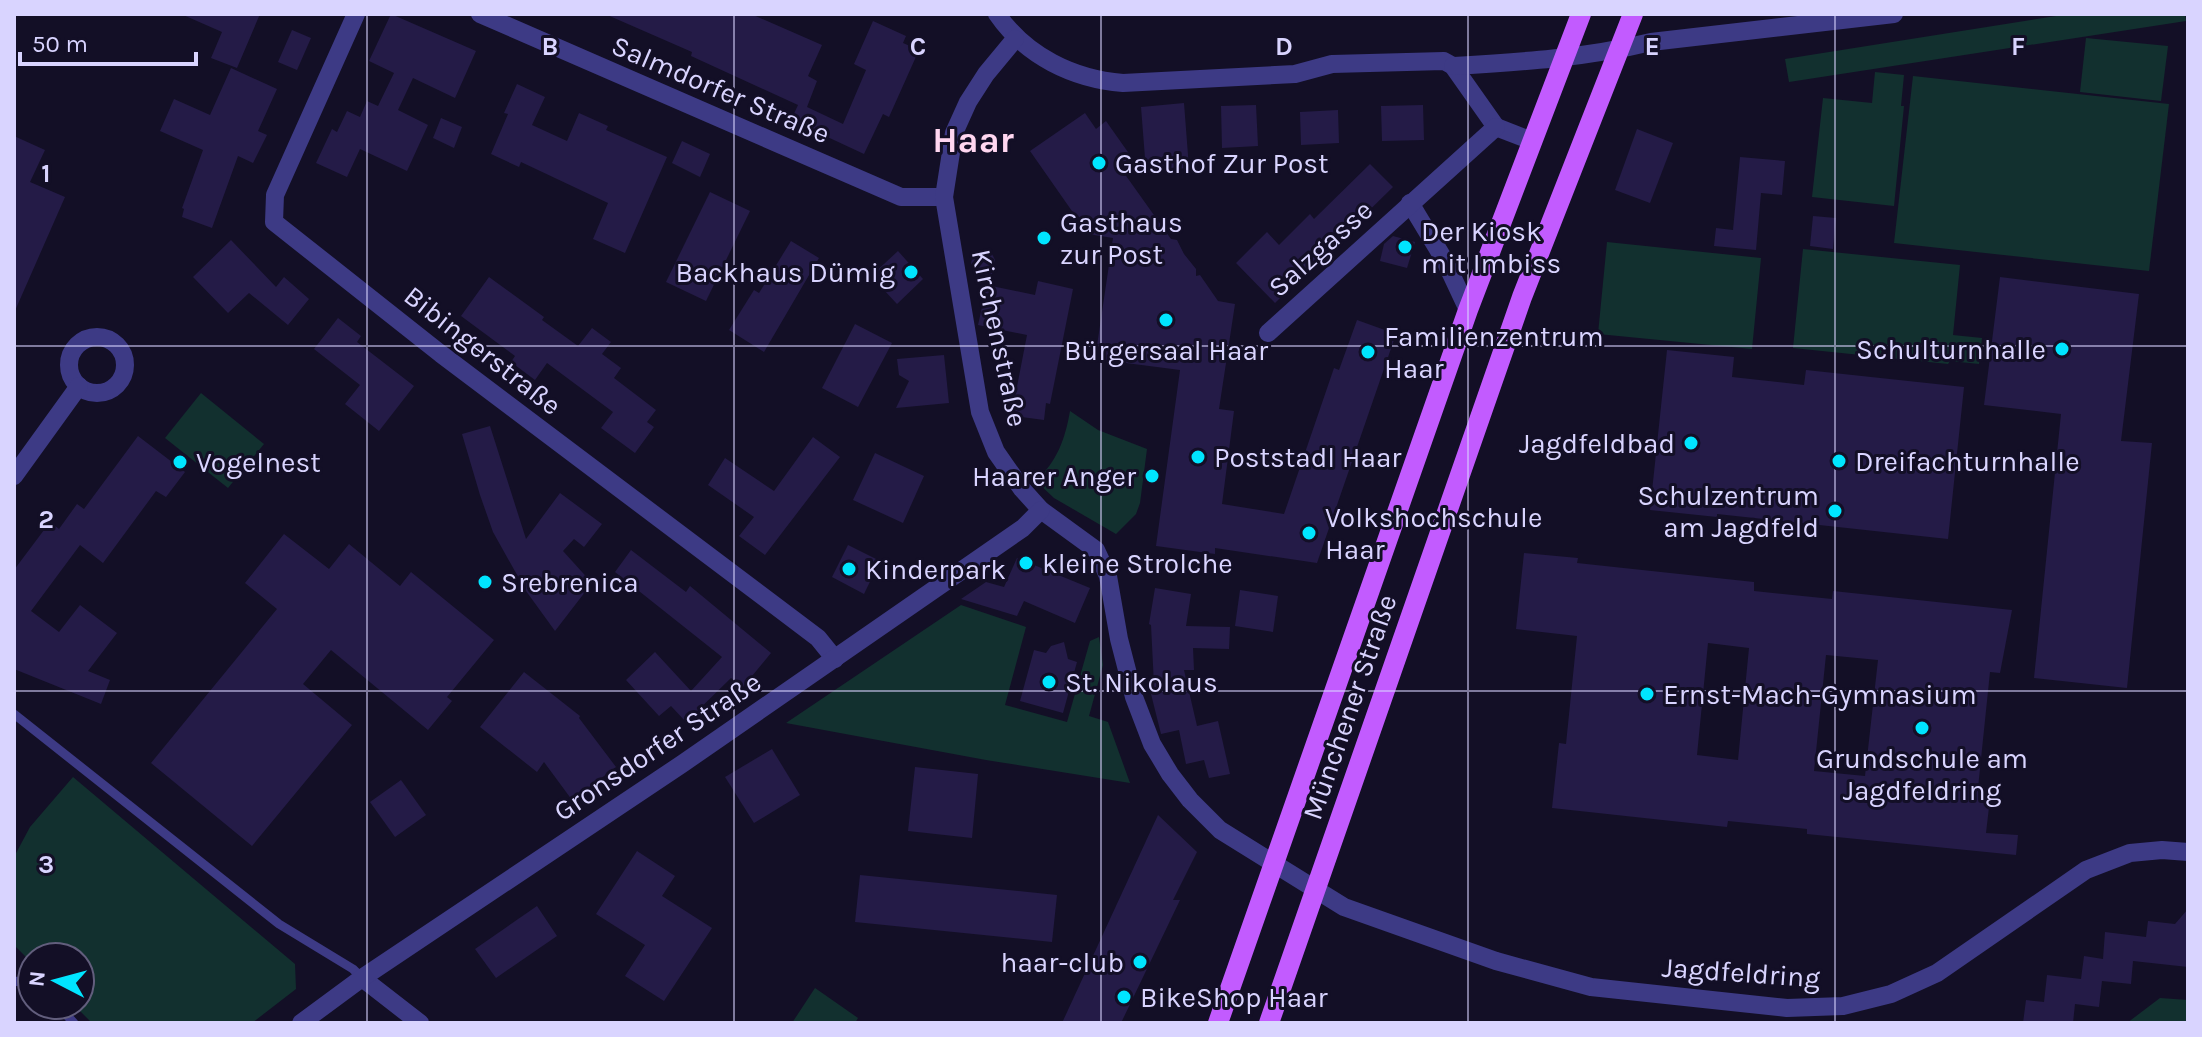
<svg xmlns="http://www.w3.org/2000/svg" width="2202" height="1037" viewBox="0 0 2202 1037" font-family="Karla,sans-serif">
<rect width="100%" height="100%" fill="#130f26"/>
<g fill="#12302f">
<polygon points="2069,14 2185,14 2186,21 1789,82 1785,59"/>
<polygon points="2086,38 2168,46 2161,101 2080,92"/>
<polygon points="1875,72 1904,75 1901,106 1904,106 1894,206 1812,197 1823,98 1872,103"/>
<polygon points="1913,76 2169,104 2149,271 1894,243"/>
<polygon points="1607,242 1761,258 1752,349 1598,334"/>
<polygon points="1803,249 1960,265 1953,335 1982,338 1979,364 1950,361 1948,364 1793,348"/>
<polygon points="201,393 264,444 228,488 165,438"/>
<path d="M1070,411L1098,430L1147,449L1140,503L1136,514L1116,534L1054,498L1036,481C1057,461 1065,440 1070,411Z"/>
<polygon points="961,605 1026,627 1005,705 1067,722 1090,641 1099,637 1103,665 1089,716 1108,722 1130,783 986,760 786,723"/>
<polygon points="73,777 295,964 296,989 252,1023 92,1023 74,1005 80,1005 80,957 32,957 32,963 14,945 14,857 30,827"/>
<polygon points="815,988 858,1018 855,1023 792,1023"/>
<polygon points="2160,998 2188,1000 2188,1023 2127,1023"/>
</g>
<g fill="#241b47" fill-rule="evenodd">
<polygon points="181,14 260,14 237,68 211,58 222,32"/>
<polygon points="391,14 476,51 455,98 413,78 398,110 428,125 407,171 360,149 347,177 316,163 332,129 337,132 347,111 360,117 367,101 378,106 394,73 369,61"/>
<polygon points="605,14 751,14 822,45 808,76 817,81 807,107 843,124 866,70 854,64 873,21 906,36 903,43 919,50 889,117 883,114 864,154 791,120 798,105 691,56 692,52"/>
<polygon points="292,30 311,38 297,70 278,62"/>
<polygon points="231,68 277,89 258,131 267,135 253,163 238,156 212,228 182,217 184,209 182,208 203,150 160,131 174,99 210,115"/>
<polygon points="517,84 545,97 532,125 567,141 579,113 608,126 606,130 667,157 625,253 593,239 608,203 521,162 519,167 491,154 508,114 504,113"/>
<polygon points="1184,103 1189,168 1146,171 1141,107"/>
<polygon points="1256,105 1258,146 1222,148 1221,106"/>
<polygon points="1423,105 1424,140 1382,141 1381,106"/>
<polygon points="1338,110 1339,143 1301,145 1300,112"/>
<polygon points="1085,113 1096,129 1106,121 1142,172 1124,173 1171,239 1177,240 1184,254 1196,269 1196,276 1200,275 1218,301 1235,304 1219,409 1234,411 1222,504 1284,514 1334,368 1339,370 1357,320 1396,334 1317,563 1215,548 1215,554 1156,546 1180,370 1095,359 1113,238 1088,234 1030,151"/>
<polygon points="441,118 462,127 454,148 433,138"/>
<polygon points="1637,129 1673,143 1650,203 1615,190"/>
<polygon points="14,136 45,150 30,182 65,197 14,313"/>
<polygon points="682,141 710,154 700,177 672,163"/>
<polygon points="1740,157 1785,161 1782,195 1761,193 1756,250 1714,246 1716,228 1733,230"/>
<polygon points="1370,164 1393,187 1275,303 1236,263 1267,232 1279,245 1310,214 1314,219"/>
<polygon points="710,192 750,211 706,301 666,282"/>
<polygon points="1813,216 1836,218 1833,249 1810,246"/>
<polygon points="1393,236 1415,242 1407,268 1380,261 1384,244"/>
<polygon points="231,240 276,287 284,277 309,299 288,325 249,293 228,313 193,277"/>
<polygon points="791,241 819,258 764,352 729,330 754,290 759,293"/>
<polygon points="985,250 992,254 995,260 991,279 974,270 971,263 973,256 978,251"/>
<polygon points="898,251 923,279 897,304 871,276"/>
<polygon points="489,277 544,317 542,320 578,346 592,328 611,342 602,354 621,368 614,378 656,410 647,422 654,427 635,453 601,428 613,412 547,363 535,380 511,362 515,356 461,316"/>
<polygon points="2000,277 2139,294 2121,441 2152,443 2127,688 2034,678 2061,414 1984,405"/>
<polygon points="1038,281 1073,289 1050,404 1046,403 1044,420 1014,416 1015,397 1027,335 978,325 987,285 1035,295"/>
<polygon points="338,318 361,336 357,342 414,386 379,431 345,404 360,385 314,349"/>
<polygon points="855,324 892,343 858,407 822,388"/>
<polygon points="1667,350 1734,357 1732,377 1804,385 1806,370 1964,387 1948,539 1717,514 1717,517 1650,510"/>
<polygon points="944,355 949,403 896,408 909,381 899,375 897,359"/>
<polygon points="490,426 526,539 560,493 602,524 584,547 574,539 563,551 592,583 555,631 526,591 493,532 480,495 462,434"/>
<polygon points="138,436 185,472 166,497 156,491 103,563 80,545 31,611 59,632 80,605 117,633 88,671 110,680 101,704 14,669 14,570 50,522 59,529 77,504 84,509"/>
<polygon points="813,437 840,457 765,555 739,536 754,517 708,485 725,458 774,491"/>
<polygon points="875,453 924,476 903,523 853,500"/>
<polygon points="284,534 329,569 349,544 400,586 411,572 494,640 447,697 452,701 428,730 331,650 303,684 352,725 252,846 151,763 277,609 245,583"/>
<polygon points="848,545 880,561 864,594 832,577"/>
<polygon points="631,550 686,592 690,586 771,653 743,687 731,678 686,722 671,706 659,716 626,680 655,652 691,691 722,657 615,572"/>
<path d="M1524,553L1578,558L1577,563L1754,582V591L1832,599L1833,591L2012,610L2000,673L1990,672L1978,788L1991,790L1986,833L2018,835L2016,855L1807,834V829L1728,821L1727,827L1552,808L1559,743L1566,744L1577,636L1516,629ZM1708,643L1749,648L1738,760L1697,755ZM1826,655L1878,660L1865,776L1814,771Z"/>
<polygon points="1017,558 1090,588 1075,623 1024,601 1017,616 961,599 986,582 1004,587"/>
<polygon points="1155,588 1191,594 1186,626 1230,627 1229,649 1193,648 1194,670 1184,670 1197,726 1218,721 1230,774 1209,778 1204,760 1186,764 1179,730 1161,734 1149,686 1154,685 1151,625 1149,624"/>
<polygon points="1240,590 1278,596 1273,632 1235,626"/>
<polygon points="1064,642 1068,659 1077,662 1063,713 1020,701 1034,650 1046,653 1051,646"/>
<polygon points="524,672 580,716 579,718 616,767 572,800 544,762 537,772 480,727"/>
<polygon points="772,749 800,795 754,823 725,777"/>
<polygon points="915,767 978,774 972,838 908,831"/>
<polygon points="401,780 426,815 395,837 370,802"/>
<polygon points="1158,815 1197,852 1173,900 1180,900 1121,1023 1062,1023"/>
<polygon points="637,851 675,876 662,896 712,928 664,1001 625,976 645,945 596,914"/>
<polygon points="860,875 1057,895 1052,942 855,922"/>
<polygon points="537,906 557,936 496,978 475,949"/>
<polygon points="2188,909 2188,967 2133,961 2131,984 2102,981 2099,1007 2075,1004 2073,1023 2023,1023 2026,1000 2044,1002 2047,975 2081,979 2084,956 2103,959 2105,932 2146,937 2148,921 2175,924"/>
</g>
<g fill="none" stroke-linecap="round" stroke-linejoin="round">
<g stroke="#3d3a85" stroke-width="9">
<polyline points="14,714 279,924 353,969 362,978"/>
<polyline points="14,981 32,984"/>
<polyline points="57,1005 74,1023"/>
</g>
<g stroke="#3d3a85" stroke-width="18">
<polyline points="356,14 275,195 274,222 441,354 818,638 835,659"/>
<polyline points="480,14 901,197 944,197"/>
<path d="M997,14C1026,56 1073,79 1123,83L1295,74L1332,64L1444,61L1453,66L1496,127"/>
<polyline points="1015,39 986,74 968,102 954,133 944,197 980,412 996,452 1022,489 1041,510 1096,550 1108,576 1119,639 1134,697 1152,744 1170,774 1190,800 1220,830 1344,907 1496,961 1591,987 1787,1008 1843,1006 1891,994 1937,973 2086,870 2130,853 2162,850 2188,852"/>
<path d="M1453,66C1519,62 1586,58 1651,42L1894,14"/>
<polyline points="1496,127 1532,141"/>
<polyline points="1410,203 1445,261 1468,310"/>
<polyline points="1268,333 1496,127"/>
<circle cx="97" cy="365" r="28"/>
<polyline points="14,476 79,386"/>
<polyline points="362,978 420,1023"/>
<polyline points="301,1023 362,978 682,764 1023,528 1041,510"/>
</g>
<g stroke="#c25bff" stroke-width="20">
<polyline points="1218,1023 1468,310 1581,14"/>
<polyline points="1269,1023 1522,297 1633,14"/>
</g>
</g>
<path fill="none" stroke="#d9d4ff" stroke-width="2" stroke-opacity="0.55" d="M367,14V1023M734,14V1023M1101,14V1023M1468,14V1023M1835,14V1023M14,346H2188M14,691H2188"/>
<g fill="#00e5ff" stroke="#130f26" stroke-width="3">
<circle cx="1099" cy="163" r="8"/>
<circle cx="1044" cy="238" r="8"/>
<circle cx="1405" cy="247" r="8"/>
<circle cx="911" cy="272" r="8"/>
<circle cx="1166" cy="320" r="8"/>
<circle cx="2062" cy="349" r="8"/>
<circle cx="1368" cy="352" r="8"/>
<circle cx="1691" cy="443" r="8"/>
<circle cx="1198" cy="457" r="8"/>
<circle cx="1839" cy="461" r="8"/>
<circle cx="180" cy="462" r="8"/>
<circle cx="1152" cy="476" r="8"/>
<circle cx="1835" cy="511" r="8"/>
<circle cx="1309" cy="533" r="8"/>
<circle cx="1026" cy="563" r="8"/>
<circle cx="849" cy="569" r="8"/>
<circle cx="485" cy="582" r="8"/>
<circle cx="1049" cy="682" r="8"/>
<circle cx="1647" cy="694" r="8"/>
<circle cx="1922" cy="728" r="8"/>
<circle cx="1140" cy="962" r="8"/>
<circle cx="1124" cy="997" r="8"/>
</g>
<g text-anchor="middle" stroke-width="6" stroke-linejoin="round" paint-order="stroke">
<g font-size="28" fill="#d9d4ff" stroke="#130f26">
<text transform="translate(721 89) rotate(23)" y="10">Salmdorfer Straße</text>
<text transform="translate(1320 248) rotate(-42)" y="10">Salzgasse</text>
<text transform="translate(1000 338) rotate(78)" y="10">Kirchenstraße</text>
<text transform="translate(483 350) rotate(38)" y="10">Bibingerstraße</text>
<text transform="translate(1349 707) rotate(-71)" y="10">Münchener Straße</text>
<text transform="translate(657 746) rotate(-34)" y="10">Gronsdorfer Straße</text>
<text transform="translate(1741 972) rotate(4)" y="10">Jagdfeldring</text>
</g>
<g font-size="28" fill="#d9d4ff" stroke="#130f26" text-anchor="start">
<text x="1115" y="173">Gasthof Zur Post</text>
<text x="1060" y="232">Gasthaus<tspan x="1060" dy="32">zur Post</tspan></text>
<text x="1421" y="241">Der Kiosk<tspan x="1421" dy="32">mit Imbiss</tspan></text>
<text x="895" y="282" text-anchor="end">Backhaus Dümig</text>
<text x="1384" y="346">Familienzentrum<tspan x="1384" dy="32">Haar</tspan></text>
<text x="2046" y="359" text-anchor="end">Schulturnhalle</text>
<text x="1166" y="360" text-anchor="middle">Bürgersaal Haar</text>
<text x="1675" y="453" text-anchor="end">Jagdfeldbad</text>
<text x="1214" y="467">Poststadl Haar</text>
<text x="1855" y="471">Dreifachturnhalle</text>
<text x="196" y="472">Vogelnest</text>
<text x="1136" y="486" text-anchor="end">Haarer Anger</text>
<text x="1819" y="505" text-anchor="end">Schulzentrum<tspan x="1819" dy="32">am Jagdfeld</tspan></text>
<text x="1325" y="527">Volkshochschule<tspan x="1325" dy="32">Haar</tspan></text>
<text x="1042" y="573">kleine Strolche</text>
<text x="865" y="579">Kinderpark</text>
<text x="501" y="592">Srebrenica</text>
<text x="1065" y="692">St. Nikolaus</text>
<text x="1663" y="704">Ernst-Mach-Gymnasium</text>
<text x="1922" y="768" text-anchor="middle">Grundschule am<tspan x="1922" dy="32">Jagdfeldring</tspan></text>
<text x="1124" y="972" text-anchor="end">haar-club</text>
<text x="1140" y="1007">BikeShop Haar</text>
</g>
<g font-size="36" font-weight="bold" fill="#ffd6f0" stroke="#130f26">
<text x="973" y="152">Haar</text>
</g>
</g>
<g font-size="26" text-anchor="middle" font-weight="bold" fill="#d9d4ff" stroke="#130f26" stroke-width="6" stroke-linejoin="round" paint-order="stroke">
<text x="550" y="55">B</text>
<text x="918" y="55">C</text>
<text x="1284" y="55">D</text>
<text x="1652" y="55">E</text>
<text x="2018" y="55">F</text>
<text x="46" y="182">1</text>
<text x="46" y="528">2</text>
<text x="46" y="873">3</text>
</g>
<rect width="2202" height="1037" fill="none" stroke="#d9d4ff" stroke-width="32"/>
<g transform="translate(56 981) rotate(276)"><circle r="38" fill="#130f26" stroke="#625e7d" stroke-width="2"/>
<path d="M0-6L14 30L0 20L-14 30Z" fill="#00e5ff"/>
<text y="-12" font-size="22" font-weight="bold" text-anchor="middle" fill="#d9d4ff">N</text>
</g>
<path d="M20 52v12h176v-12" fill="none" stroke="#d9d4ff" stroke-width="4"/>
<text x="32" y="52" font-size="24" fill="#d9d4ff" stroke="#130f26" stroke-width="6" paint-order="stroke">50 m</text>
</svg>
